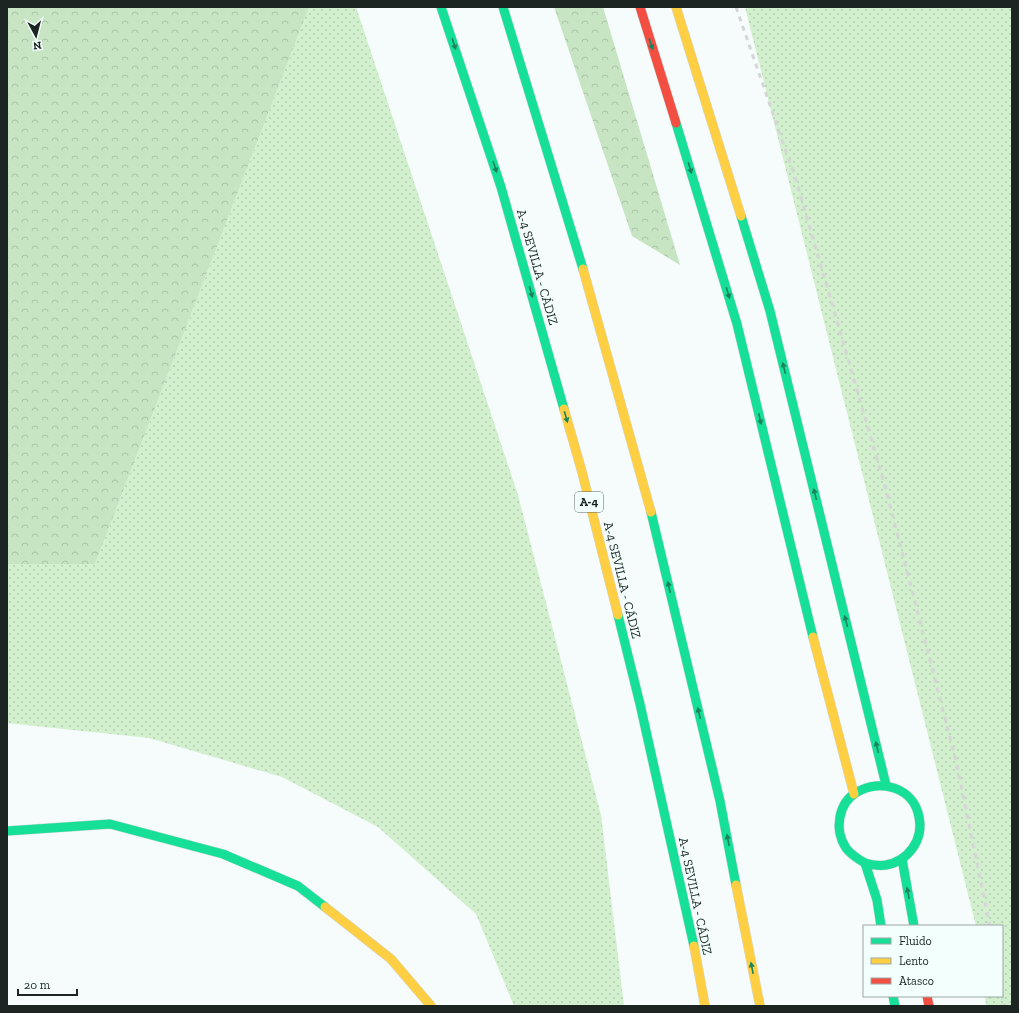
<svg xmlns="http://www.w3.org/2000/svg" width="1019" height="1013" viewBox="0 0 1019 1013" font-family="'Zilla Slab',serif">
<defs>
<pattern id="grass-dots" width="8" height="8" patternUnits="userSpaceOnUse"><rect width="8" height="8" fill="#d2efce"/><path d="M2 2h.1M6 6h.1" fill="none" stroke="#b4cdb1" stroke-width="1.8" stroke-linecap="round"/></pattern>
<pattern id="forest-crowns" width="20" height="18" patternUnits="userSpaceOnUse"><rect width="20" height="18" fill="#c7e4c3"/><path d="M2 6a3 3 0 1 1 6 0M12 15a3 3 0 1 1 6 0" fill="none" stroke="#aac3a7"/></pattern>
</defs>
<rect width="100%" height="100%" fill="#f5fcfb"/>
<g fill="url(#grass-dots)">
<polygon points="309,7 356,7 518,495 601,815 624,1006 514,1006 476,914 378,827 282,777 149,738 7,723 7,564 95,564"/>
<polygon points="745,7 1012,7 1012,1006 986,1006 985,996 1002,996 1002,926 976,926"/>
</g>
<g fill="url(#forest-crowns)">
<polygon points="7,7 309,7 95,564 7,564"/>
<polygon points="554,7 603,7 680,265 632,236"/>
</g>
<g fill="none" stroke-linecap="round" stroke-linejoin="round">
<defs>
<g id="fast">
<polyline points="441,7 501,187 564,409"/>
<polyline points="503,7 583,269"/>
<polyline points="676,123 737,324 813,637"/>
<polyline points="741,216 770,311 886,785"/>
<polyline points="651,512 720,801 736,885"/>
<polyline points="618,615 640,704 694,946"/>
<polyline points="7,831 110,824 223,854 298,886 325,907"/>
<polyline points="902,859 914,926"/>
<path d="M865,863C872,865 879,866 886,865C908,861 924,840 919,817C914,788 881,778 857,792C838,803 834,830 846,848C851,855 858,859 865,863L877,900L881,926"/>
<polyline points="893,996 895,1006"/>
</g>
<g id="slow">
<polyline points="676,7 741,216"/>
<polyline points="583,269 651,512"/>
<polyline points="564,409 582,472 618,615"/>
<polyline points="813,637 854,794"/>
<polyline points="736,885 760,1006"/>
<polyline points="325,907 391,959 431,1006"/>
<polyline points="694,946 705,1006"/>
</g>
<g id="jam">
<polyline points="640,7 676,123"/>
<polyline points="927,996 929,1006"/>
</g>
</defs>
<use href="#fast" stroke="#d2d9d8" stroke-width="10"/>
<use href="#slow" stroke="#d2d9d8" stroke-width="10"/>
<use href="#jam" stroke="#d2d9d8" stroke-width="10"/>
<use href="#fast" stroke="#16e098" stroke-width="9"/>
<use href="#slow" stroke="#ffcf43" stroke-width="9"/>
<use href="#jam" stroke="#f24e42" stroke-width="9"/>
<g stroke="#d5d7d6" stroke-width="3" stroke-dasharray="5 5" stroke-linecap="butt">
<polyline points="736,7 796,180 886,490 956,761 990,926"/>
<polyline points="1002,994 1004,1006"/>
</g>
</g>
<defs><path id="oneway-solid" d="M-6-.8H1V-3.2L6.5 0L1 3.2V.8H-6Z"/></defs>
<g fill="#1a825e">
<use href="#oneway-solid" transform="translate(454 44) rotate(72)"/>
<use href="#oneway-solid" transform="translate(651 44) rotate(72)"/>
<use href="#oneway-solid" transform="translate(495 167) rotate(72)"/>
<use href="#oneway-solid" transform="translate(690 168) rotate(73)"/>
<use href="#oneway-solid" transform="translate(531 292) rotate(74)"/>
<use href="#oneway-solid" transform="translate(728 293) rotate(73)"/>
<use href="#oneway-solid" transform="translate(784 368) rotate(-104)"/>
<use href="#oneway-solid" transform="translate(566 417) rotate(74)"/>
<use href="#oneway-solid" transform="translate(760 419) rotate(77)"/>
<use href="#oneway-solid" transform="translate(815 494) rotate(-104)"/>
<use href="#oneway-solid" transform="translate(669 587) rotate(-103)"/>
<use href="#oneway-solid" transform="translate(846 621) rotate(-104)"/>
<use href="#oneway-solid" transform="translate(699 713) rotate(-103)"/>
<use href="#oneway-solid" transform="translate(877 747) rotate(-104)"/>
<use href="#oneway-solid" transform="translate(728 840) rotate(-101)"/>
<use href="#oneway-solid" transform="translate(908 893) rotate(-101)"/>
<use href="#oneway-solid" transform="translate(752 968) rotate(-101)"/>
</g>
<g text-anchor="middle" stroke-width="3" stroke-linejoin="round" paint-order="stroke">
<rect fill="#f2fffc" stroke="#5d6664" stroke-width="1" x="575" y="492" width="28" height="20" rx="3"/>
<g font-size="12" font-weight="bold" fill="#1d2523">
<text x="589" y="506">A-4</text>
</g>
<g font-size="13" fill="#1d2523" stroke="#f2fffc">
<text transform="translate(538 267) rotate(74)" y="5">A-4 SEVILLA - CÁDIZ</text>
<text transform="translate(623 580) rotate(76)" y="5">A-4 SEVILLA - CÁDIZ</text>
<text transform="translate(696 896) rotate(78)" y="5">A-4 SEVILLA - CÁDIZ</text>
</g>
</g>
<rect width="1019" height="1013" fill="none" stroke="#1d2523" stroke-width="16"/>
<rect x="863" y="925" width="140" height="72" fill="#f2fffc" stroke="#9da8a5"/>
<rect x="871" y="938" width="20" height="6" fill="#16e098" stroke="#9da8a5"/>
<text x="899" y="945" font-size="12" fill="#1d2523">Fluido</text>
<rect x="871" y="958" width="20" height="6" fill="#ffcf43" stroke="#9da8a5"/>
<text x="899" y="965" font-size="12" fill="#1d2523">Lento</text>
<rect x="871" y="978" width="20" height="6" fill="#f24e42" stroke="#9da8a5"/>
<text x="899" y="985" font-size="12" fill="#1d2523">Atasco</text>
<g transform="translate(36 36) rotate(173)" stroke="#f2fffc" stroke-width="3" paint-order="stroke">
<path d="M0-3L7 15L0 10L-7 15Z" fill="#1d2523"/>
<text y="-6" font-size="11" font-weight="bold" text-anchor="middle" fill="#1d2523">N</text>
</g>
<path d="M18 989v6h59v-6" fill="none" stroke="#1d2523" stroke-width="2"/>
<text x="24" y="989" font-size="12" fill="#1d2523" stroke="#f2fffc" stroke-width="3" paint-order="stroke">20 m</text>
</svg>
